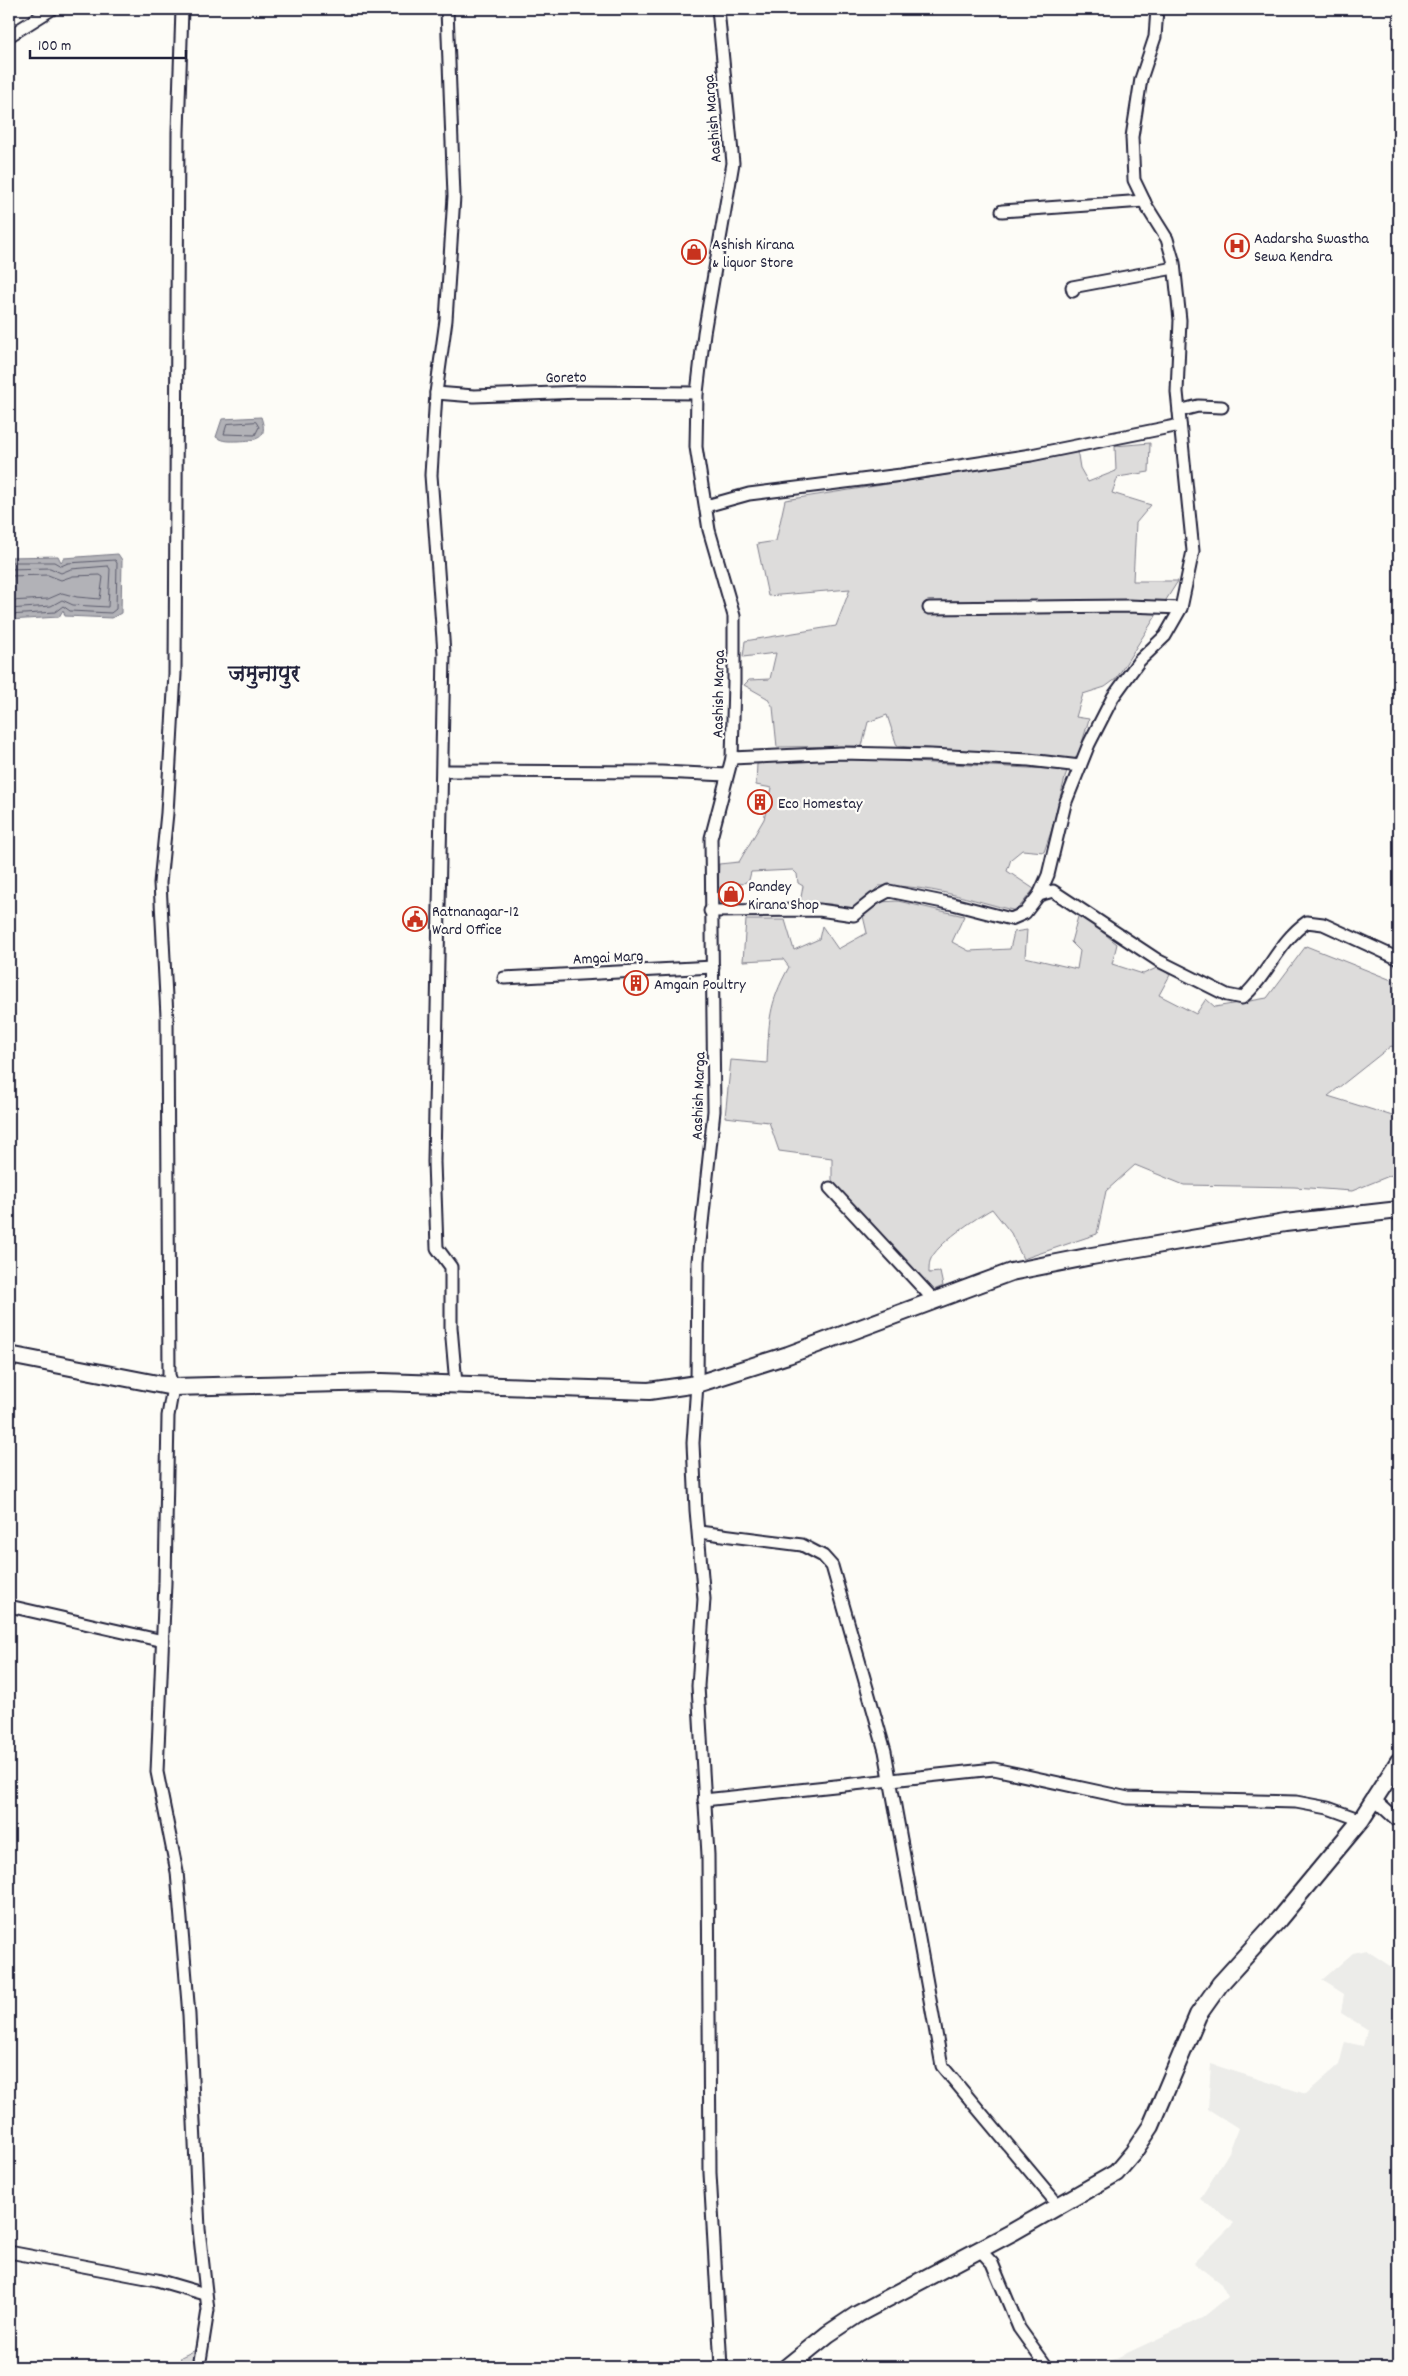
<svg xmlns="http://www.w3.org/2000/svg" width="1408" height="2376" viewBox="0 0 1408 2376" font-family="Dekko,'Playpen Sans Deva',sans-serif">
<rect width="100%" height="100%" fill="#fdfcf7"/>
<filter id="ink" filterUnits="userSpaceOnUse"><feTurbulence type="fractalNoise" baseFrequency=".02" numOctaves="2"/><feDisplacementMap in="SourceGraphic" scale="10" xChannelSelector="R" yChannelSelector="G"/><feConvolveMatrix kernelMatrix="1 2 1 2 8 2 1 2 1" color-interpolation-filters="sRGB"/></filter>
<g filter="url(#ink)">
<polygon fill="#ecece9" points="1366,1950 1399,1972 1399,2367 1097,2367 1202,2318 1228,2297 1221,2284 1194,2263 1234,2223 1200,2199 1229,2152 1238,2128 1208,2109 1211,2064 1306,2094 1339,2065 1345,2042 1363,2046 1367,2029 1341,2013 1344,1994 1322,1980 1353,1953"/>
<g fill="#dddcdb" stroke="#807f8b">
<polygon points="1150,443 1149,472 1118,477 1112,493 1151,505 1136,523 1133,581 1178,581 1116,679 1105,687 1083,694 1076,717 1089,719 1077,760 897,746 887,715 868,722 862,746 777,747 773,707 767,698 744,685 749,680 770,679 776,653 743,657 745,641 836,626 850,589 768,596 757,544 776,541 785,500 965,472 1077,449 1080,468 1088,482 1116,471 1115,446"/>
<path d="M815,757L1067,770L1052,829L1044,852L1022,850L1011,859L1007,871L1034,889L1016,911C972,900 926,884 879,886L856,909L831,904L800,903L803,886L798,883L797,874L793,870L751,872L749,880L742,884L733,882L718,888L719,864L739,862L764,819L772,788L756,785L757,764Z"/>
<path d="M898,901L964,916L952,942L969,951L1010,949L1014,932L1027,930L1025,957L1077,969L1080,951L1071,942L1079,913L1117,944L1112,964L1143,974L1159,967L1170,975L1159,995L1196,1014L1206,999L1215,1007L1267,998L1306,946L1399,983V1049L1391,1046L1328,1096L1399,1118V1172L1352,1191L1294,1187L1184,1185L1135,1165L1106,1191L1097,1234L1023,1259L1011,1233L992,1209C976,1218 936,1244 930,1261C929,1264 929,1270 929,1273L940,1272L943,1286L927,1293L832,1180V1158L779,1151L769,1122L725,1117L731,1060L767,1063C769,1022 768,1005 789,967L783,959L743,961L746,920H785L794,950L819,939L822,926L838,949L867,933L863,916L879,902Z"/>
<polygon points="198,2349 191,2367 179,2367 181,2357"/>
</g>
<g fill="#b2b2b7" stroke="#787885">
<path d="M261,417C269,440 256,440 238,441C229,441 223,442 216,437L222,419Z"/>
<polygon points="118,554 122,560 121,613 112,618 65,616 63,610 59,617 9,620 9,557 58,556 61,562 64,558"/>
</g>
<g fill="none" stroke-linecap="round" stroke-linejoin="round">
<g stroke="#5c5c6d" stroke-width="1">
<polygon points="256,422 259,427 255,435 224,434 227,424"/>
<polyline points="9,562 54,562 61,566 68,563 115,560 117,563 116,609 111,613 70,611 63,606 55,612 9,615"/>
<polyline points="9,569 50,568 61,573 71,569 108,566 110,569 108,607 73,605 62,600 51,606 9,609"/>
<polyline points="9,576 48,575 61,580 73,576 100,575 103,577 100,599 77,597 62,593 48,599 9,601"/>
</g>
<defs>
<g id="street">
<polyline points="182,9 178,132 175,674 167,813 160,883 167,1016 169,1375 173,1387 168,1416 165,1583 157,1772 177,1872 189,2015 199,2229 208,2310 199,2367"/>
<polyline points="447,9 454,196 446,320 436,393 431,475 444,653 434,1162 437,1248 451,1267 451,1327 456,1384"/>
<polyline points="718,9 733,163 704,333 697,393 696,447 709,530 734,616 734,681 732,758 711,838 714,1111 698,1261 697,1384 693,1443 696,1510 704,1599 698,1686 708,1855 710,2173 721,2367"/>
<polyline points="9,36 52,9"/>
<polyline points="1002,211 1144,201"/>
<polyline points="1073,291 1072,287 1174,268"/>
<polyline points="436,393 474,396 580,392 697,393"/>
<polyline points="1179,411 1198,406 1222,407"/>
<polyline points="706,506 749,494 901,475 1031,455 1180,425"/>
<polyline points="929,608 1128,606 1181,608"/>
<polyline points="732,758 841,753 930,755 1029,760 1080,766"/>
<polyline points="443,771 661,772 727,775"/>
<polyline points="1039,895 1048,875 1065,804 1089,744 1113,697 1139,661 1165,636 1181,608 1193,551 1177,392 1180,320 1174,263 1167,239 1147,207 1134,180 1132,137 1141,79 1155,37 1157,9"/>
<path d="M710,911L819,910L854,915L874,899L889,891L953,904L1011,919L1025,913L1039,895L1053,891L1159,961L1227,995L1242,998C1268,976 1278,942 1307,922L1323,924L1399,959"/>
<polyline points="504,978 713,967"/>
<polyline points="830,1188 934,1300"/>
<polyline points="699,1532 802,1545 823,1556 832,1566 885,1751 942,2066 1059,2206"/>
<polyline points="9,1606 163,1641"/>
<polyline points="704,1800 994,1769 1128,1798 1296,1802 1328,1808 1361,1820"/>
<polyline points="1376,1801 1399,1822"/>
<polyline points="979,2249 992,2263 1019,2328 1047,2367"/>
<polyline points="9,2252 157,2280 205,2294"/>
</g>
<g id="secondary">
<polyline points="9,1355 173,1387 382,1382 649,1391 697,1384 788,1355 1011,1272 1092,1256 1285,1223 1399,1210"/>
<polyline points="787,2367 828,2334 858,2314 1011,2233 1116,2173 1133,2153 1151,2126 1198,2015 1220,1984 1279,1919 1361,1820 1399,1761"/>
</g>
</defs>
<use href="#street" stroke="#22223b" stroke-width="15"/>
<use href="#secondary" stroke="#22223b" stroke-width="20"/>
<use href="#street" stroke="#fdfcf7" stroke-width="11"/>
<use href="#secondary" stroke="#fdfcf7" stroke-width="16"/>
</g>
</g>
<defs>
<symbol id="hospital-ring" viewBox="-11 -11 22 22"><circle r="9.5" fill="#fdfcf7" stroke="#c8321e" stroke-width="1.5"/><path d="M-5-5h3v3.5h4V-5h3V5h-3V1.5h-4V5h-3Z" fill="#c8321e"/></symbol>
<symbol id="shop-ring" viewBox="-11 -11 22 22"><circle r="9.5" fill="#fdfcf7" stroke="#c8321e" stroke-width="1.5"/><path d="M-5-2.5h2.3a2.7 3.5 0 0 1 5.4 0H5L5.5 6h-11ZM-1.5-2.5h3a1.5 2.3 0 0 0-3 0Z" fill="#c8321e"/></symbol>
<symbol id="building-ring" viewBox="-11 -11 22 22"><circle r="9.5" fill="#fdfcf7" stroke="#c8321e" stroke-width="1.5"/><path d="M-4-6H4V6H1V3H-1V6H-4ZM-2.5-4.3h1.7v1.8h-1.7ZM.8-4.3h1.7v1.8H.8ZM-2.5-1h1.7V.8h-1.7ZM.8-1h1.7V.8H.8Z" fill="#c8321e"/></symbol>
<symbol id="civic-ring" viewBox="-11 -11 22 22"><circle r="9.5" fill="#fdfcf7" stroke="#c8321e" stroke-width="1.5"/><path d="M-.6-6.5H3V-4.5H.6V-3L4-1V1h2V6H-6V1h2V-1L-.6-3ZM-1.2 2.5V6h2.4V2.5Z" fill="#c8321e"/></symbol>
</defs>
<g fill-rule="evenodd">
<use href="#hospital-ring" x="1223" y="232" width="28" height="28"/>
<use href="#shop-ring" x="680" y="238" width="28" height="28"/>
<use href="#building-ring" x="746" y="788" width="28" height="28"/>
<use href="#shop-ring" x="717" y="880" width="28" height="28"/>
<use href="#civic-ring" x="401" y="905" width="28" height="28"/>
<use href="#building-ring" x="622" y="969" width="28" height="28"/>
</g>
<g text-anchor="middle" stroke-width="4.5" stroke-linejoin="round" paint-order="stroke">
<g font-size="16" fill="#22223b" stroke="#fdfcf7">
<text transform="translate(711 119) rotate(-95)" y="6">Aashish Marga</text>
<text transform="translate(566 376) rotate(-1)" y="6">Goreto</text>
<text transform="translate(717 694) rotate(-89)" y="6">Aashish Marga</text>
<text transform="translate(608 956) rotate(-3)" y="6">Amgai Marg</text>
<text transform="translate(697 1096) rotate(-88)" y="6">Aashish Marga</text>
</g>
<g font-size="16" fill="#22223b" stroke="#fdfcf7" text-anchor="start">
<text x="1254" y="243">Aadarsha Swastha<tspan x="1254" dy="18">Sewa Kendra</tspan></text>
<text x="712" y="249">Ashish Kirana<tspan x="712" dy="18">&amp; liquor Store</tspan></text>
<text x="778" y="808">Eco Homestay</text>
<text x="748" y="891">Pandey<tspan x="748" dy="18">Kirana Shop</tspan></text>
<text x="432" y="916">Ratnanagar-12<tspan x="432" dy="18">Ward Office</tspan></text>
<text x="654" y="989">Amgain Poultry</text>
</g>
<g font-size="21" font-weight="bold" fill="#22223b" stroke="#fdfcf7">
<text x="264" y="680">जमुनापुर</text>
</g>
</g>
<rect width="1408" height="2376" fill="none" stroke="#fdfcf7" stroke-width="30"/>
<rect x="15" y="15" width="1378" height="2346" fill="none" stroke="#22223b" stroke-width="2" filter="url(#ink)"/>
<path d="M30 50v8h156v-8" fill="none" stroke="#22223b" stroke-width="2.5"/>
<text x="38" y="50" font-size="15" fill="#22223b" stroke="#fdfcf7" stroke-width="4" paint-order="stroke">100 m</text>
</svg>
